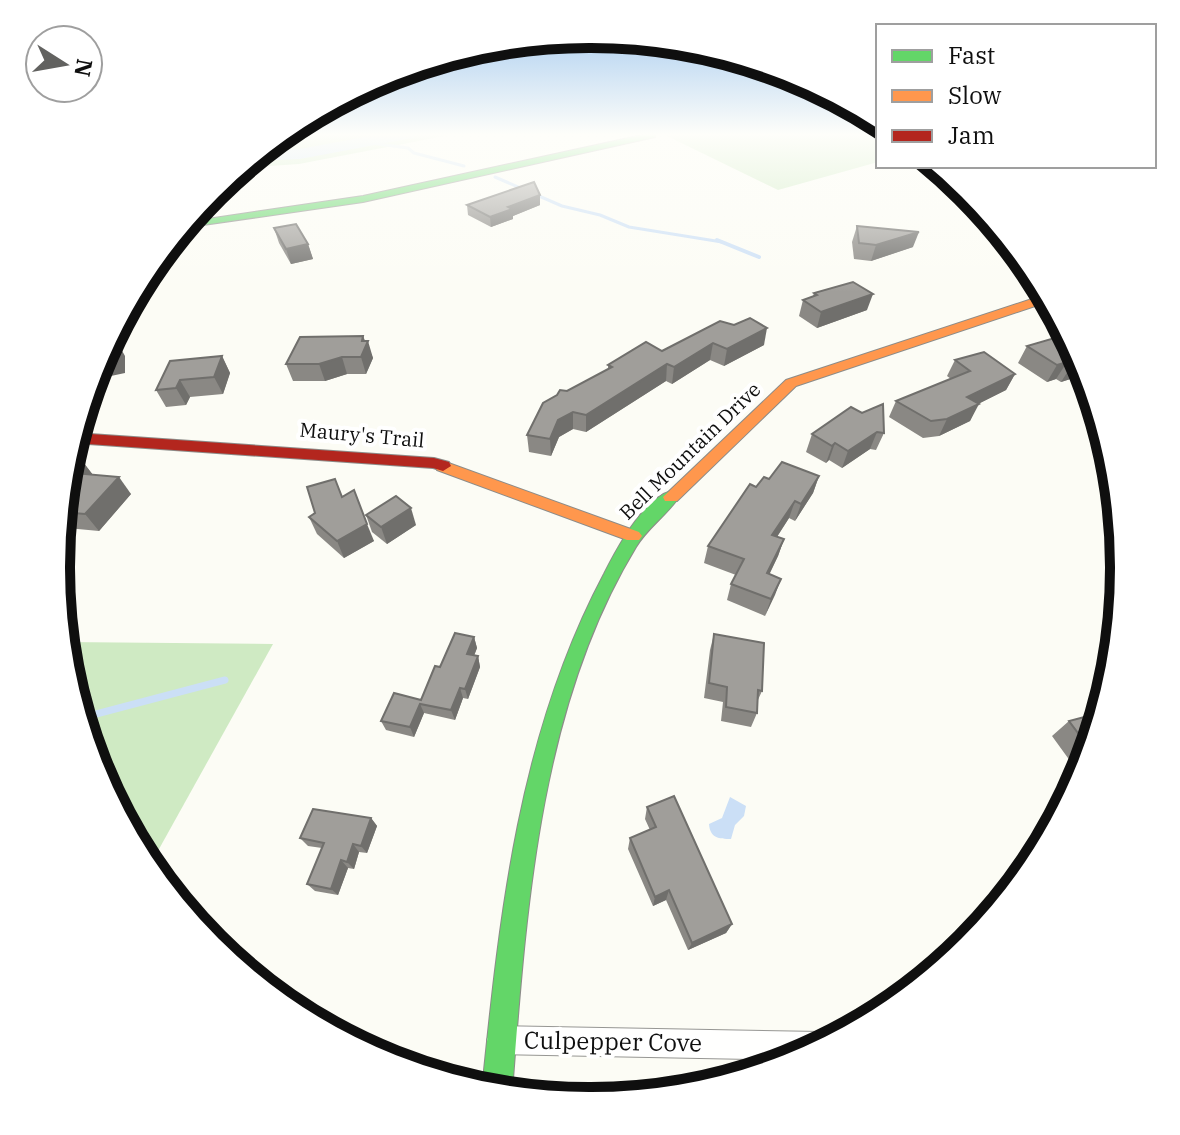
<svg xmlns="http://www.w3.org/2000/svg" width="1180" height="1135" viewBox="0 0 1180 1135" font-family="'IBM Plex Serif',serif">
<rect width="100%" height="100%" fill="#fcfcf5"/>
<g fill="#cfeac3">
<polygon points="283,133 460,133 299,164 240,168"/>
<polygon points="674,133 878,133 878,162 778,190 665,135"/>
<path d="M64,642L273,644L149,867C107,808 71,713 64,642Z"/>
</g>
<path fill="#cbdff6" d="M730,797L746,806L744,816L735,825L731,839C719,839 710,838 709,824L722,818Z"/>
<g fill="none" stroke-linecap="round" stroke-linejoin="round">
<g stroke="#cbdff6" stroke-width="3">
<polyline points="364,142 408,148 414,153 464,166"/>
<polyline points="495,177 562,206 600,215 629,227 722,242"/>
</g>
<polyline stroke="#cbdff6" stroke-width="4" points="717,240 759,257"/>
<polyline stroke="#cbdff6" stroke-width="7" points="81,718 225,680"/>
<polygon fill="#cbdff6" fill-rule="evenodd" points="386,133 420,133 412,138 300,159 248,161 261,151 300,149"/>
<defs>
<polygon id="street" points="501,1026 821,1032 831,1036 833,1040 795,1060 501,1054 491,1050 487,1040 491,1030"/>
<g id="fast">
<polygon points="651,133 655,133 655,137 363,202 182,228 187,222 363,196"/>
<path d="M671,491L679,497C667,515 647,528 636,547C539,706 526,911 512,1092L482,1090C500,912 519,734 604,574C616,550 643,499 671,491Z"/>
</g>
<g id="slow">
<polygon points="1044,295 1050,301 796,386 677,501 665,501 663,497 786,380"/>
<polygon points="443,461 639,532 642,536 639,540 627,540 437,470 435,466 437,462"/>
</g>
<polygon id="jam" points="76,433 434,458 449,462 451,466 443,471 433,468 74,443"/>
</defs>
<use href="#street" stroke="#969693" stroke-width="2"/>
<use href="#fast" stroke="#8c8c89" stroke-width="2"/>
<use href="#slow" stroke="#8c8c89" stroke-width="2"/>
<use href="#jam" stroke="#8c8c89" stroke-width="2"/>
<use href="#street" fill="#fffffe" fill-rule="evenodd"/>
<use href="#fast" fill="#63d668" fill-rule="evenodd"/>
<use href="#slow" fill="#ff974d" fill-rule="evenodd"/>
<use href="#jam" fill="#b3261e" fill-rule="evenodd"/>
</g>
<g fill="#8a8884">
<polygon points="467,205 540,205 513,216 513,219 491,227 468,215"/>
<polygon points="857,226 913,247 871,261 854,259 852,242"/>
<polygon points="274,228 308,244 313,259 291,264 279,243"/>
<polygon points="814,293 867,310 817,328 799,316 803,300 813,296"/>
<polygon points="734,325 764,345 724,366 710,360 672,384 666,381 586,432 573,429 559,437 551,456 529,452 527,435 567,391 608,369 608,365 662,351"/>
<polygon points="363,336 373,358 366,374 347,374 325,381 293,381 286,364"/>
<polygon points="1066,342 1083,364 1086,374 1061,382 1056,379 1047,382 1018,363 1027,346"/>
<polygon points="222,356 230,373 223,394 190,397 186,405 166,407 156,390"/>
<polygon points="955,360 1015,374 1006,390 978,404 970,421 939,436 923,438 889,417 896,401 951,379 947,376"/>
<polygon points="851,407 884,433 876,450 870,449 842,468 829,460 826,463 806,452 812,434"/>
<polygon points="83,462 93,475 131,494 99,531 67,528 60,532 67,463"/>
<polygon points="819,476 813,493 795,521 789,518 777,537 784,539 778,556 769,574 781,579 765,616 727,600 731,584 736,575 704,563 708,546 756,487 769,479"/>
<polygon points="342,497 374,541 344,558 317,534 309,517"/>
<polygon points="366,515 416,525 387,544 372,532"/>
<polygon points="714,634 762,691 757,702 757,713 751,727 721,721 723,702 704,698 710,650"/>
<polygon points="474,637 477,648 474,656 478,656 480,667 468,699 463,698 455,720 424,713 414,737 386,730 381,721 421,700 440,667"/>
<polygon points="1099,718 1083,772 1078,780 1070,768 1073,765 1052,736 1069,721"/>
<polygon points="647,807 732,924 726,933 688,950 666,900 653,906 628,849 630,838 650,830 645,819"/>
<polygon points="371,818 377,826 367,853 359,852 354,869 348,868 338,895 315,891 307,884 322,848 308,846 300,838"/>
</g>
<g fill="#706f6c">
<polygon points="540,195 540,205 513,216 513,219 491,227 490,217 508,207"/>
<polygon points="919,232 913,247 871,261 876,245"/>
<polygon points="308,244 313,259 291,264 286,249"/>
<polygon points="873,294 867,310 817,328 821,312"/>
<polygon points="118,324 120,327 120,347 125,356 125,373 92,380 97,363"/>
<polygon points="767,328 764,345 724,366 727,349"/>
<polygon points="363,336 366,346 368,341 373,358 366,374 361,357 362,341"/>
<polygon points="713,343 710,360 672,384 674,367"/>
<polygon points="222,356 230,373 223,394 214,377"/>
<polygon points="342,357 347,374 325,381 319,364"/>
<polygon points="1067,362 1056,379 1047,382 1057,365"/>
<polygon points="1082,362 1086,374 1061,382 1072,365"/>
<polygon points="667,364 666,381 586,432 586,415"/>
<polygon points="1015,374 1006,390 958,414 967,397"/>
<polygon points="180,380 190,397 186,405 176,388"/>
<polygon points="979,404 970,421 939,436 947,419"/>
<polygon points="573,412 573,429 559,437 551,456 550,439 558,420"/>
<polygon points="877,432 870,449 842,468 848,451"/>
<polygon points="835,443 829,460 826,463 832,446"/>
<polygon points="83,462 96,479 73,473"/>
<polygon points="819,476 813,493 795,521 801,504"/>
<polygon points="119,477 131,494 99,531 85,514"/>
<polygon points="795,501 789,518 767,552 772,535"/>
<polygon points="411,508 416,525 387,544 381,527"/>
<polygon points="61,522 67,528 60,532"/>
<polygon points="367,524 374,541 344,558 337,541"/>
<polygon points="784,539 778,556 762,590 767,573"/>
<polygon points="781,579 775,595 765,616 771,599"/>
<polygon points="474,637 477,648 470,665 467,654"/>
<polygon points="478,656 480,667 468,699 465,689"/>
<polygon points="460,688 463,698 455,720 451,710"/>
<polygon points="420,704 424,713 414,737 410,727"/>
<polygon points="371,818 377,826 367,853 361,846"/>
<polygon points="353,844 359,852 354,869 347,862"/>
<polygon points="341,860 348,868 338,895 331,889"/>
<polygon points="669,890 666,900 653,906 655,897"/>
<polygon points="732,924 726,933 688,950 692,943"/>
</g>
<g fill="#a09e9a" stroke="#706f6c" stroke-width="2">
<polygon points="534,182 540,195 508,207 512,209 490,217 467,205"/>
<polygon points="296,224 308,244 286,249 274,228"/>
<polygon points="857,226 919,232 876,245 868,244 859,243"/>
<polygon points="853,282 873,294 821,312 803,300 817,295 814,293"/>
<polygon points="750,318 767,328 727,349 713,343 674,367 667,364 586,415 573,412 558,420 550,439 527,435 543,403 557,395 560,390 567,391 612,367 608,365 646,342 662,351 720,321 734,325"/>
<polygon points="363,336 362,341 368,341 361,357 342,357 319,364 286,364 300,337"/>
<polygon points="1058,337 1066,342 1071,341 1082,362 1072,365 1067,362 1057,365 1027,346"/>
<polygon points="115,339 115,356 99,359 110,340"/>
<polygon points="984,352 1015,374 967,397 979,404 947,419 931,421 896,401 970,371 955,360"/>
<polygon points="222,356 214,377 180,380 176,388 156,390 170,361"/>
<polygon points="883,404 884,433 877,432 848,451 835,443 832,446 812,434 851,407 862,413"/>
<polygon points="67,461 83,462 73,473 119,477 85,514 62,512"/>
<polygon points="782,462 819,476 801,504 795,501 772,535 784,539 767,573 781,579 771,599 731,584 744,559 708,546 750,484 756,487 764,477 769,479"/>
<polygon points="335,479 342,497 354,490 367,524 337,541 309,517 315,513 307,487"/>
<polygon points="396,496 411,508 381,527 366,515"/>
<polygon points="455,633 474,637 467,654 478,656 465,689 460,688 451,710 420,704 410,727 381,721 394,693 421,700 435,666 440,667"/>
<polygon points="714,634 764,643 762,691 758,690 757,713 726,707 727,687 709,683"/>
<polygon points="1096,714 1099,718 1090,749 1069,721"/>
<polygon points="674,796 732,924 692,943 669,890 655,897 630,838 656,827 647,807"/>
<polygon points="313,809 371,818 361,846 353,844 347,862 341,860 331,889 307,884 324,843 300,838"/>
</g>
<linearGradient id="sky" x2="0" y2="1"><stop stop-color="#9cc5ee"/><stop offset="0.46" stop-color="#fefefa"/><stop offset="1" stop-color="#fefefa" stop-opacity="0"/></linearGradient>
<rect width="1180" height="292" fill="url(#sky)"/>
<g text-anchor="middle" stroke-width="8" stroke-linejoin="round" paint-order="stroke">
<g font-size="20" fill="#0f0f0f" stroke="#fff">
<text transform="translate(362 435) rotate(5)" y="7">Maury's Trail</text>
<text transform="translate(690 451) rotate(-44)" y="7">Bell Mountain Drive</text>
</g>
<g font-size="24" fill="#0f0f0f" stroke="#fff">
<text transform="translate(613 1042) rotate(1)" y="8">Culpepper Cove</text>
</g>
</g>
<path d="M0 0H1180V1135H0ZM589 48H591A519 519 0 0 1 1110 567V568A519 519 0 0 1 591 1087H589A519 519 0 0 1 70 568V567A519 519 0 0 1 589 48Z" fill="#fff" fill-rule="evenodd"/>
<path fill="none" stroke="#0f0f0f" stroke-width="10" d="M589 48H591A519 519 0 0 1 1110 567V568A519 519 0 0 1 591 1087H589A519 519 0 0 1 70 568V567A519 519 0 0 1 589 48Z"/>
<rect x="876" y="24" width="280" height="144" fill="#ffffff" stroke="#9f9f9f" stroke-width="2"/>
<rect x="892" y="50" width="40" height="12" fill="#63d668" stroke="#9f9f9f" stroke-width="2"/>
<text x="948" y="64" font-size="24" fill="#0f0f0f">Fast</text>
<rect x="892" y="90" width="40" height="12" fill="#ff974d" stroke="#9f9f9f" stroke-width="2"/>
<text x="948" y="104" font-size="24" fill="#0f0f0f">Slow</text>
<rect x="892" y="130" width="40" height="12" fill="#b3261e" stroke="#9f9f9f" stroke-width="2"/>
<text x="948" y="144" font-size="24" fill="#0f0f0f">Jam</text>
<g transform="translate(64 64) rotate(101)"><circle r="38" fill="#ffffff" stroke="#9f9f9f" stroke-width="2"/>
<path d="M0-6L14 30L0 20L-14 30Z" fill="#626260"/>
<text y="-12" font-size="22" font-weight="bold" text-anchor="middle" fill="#0f0f0f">N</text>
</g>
</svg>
